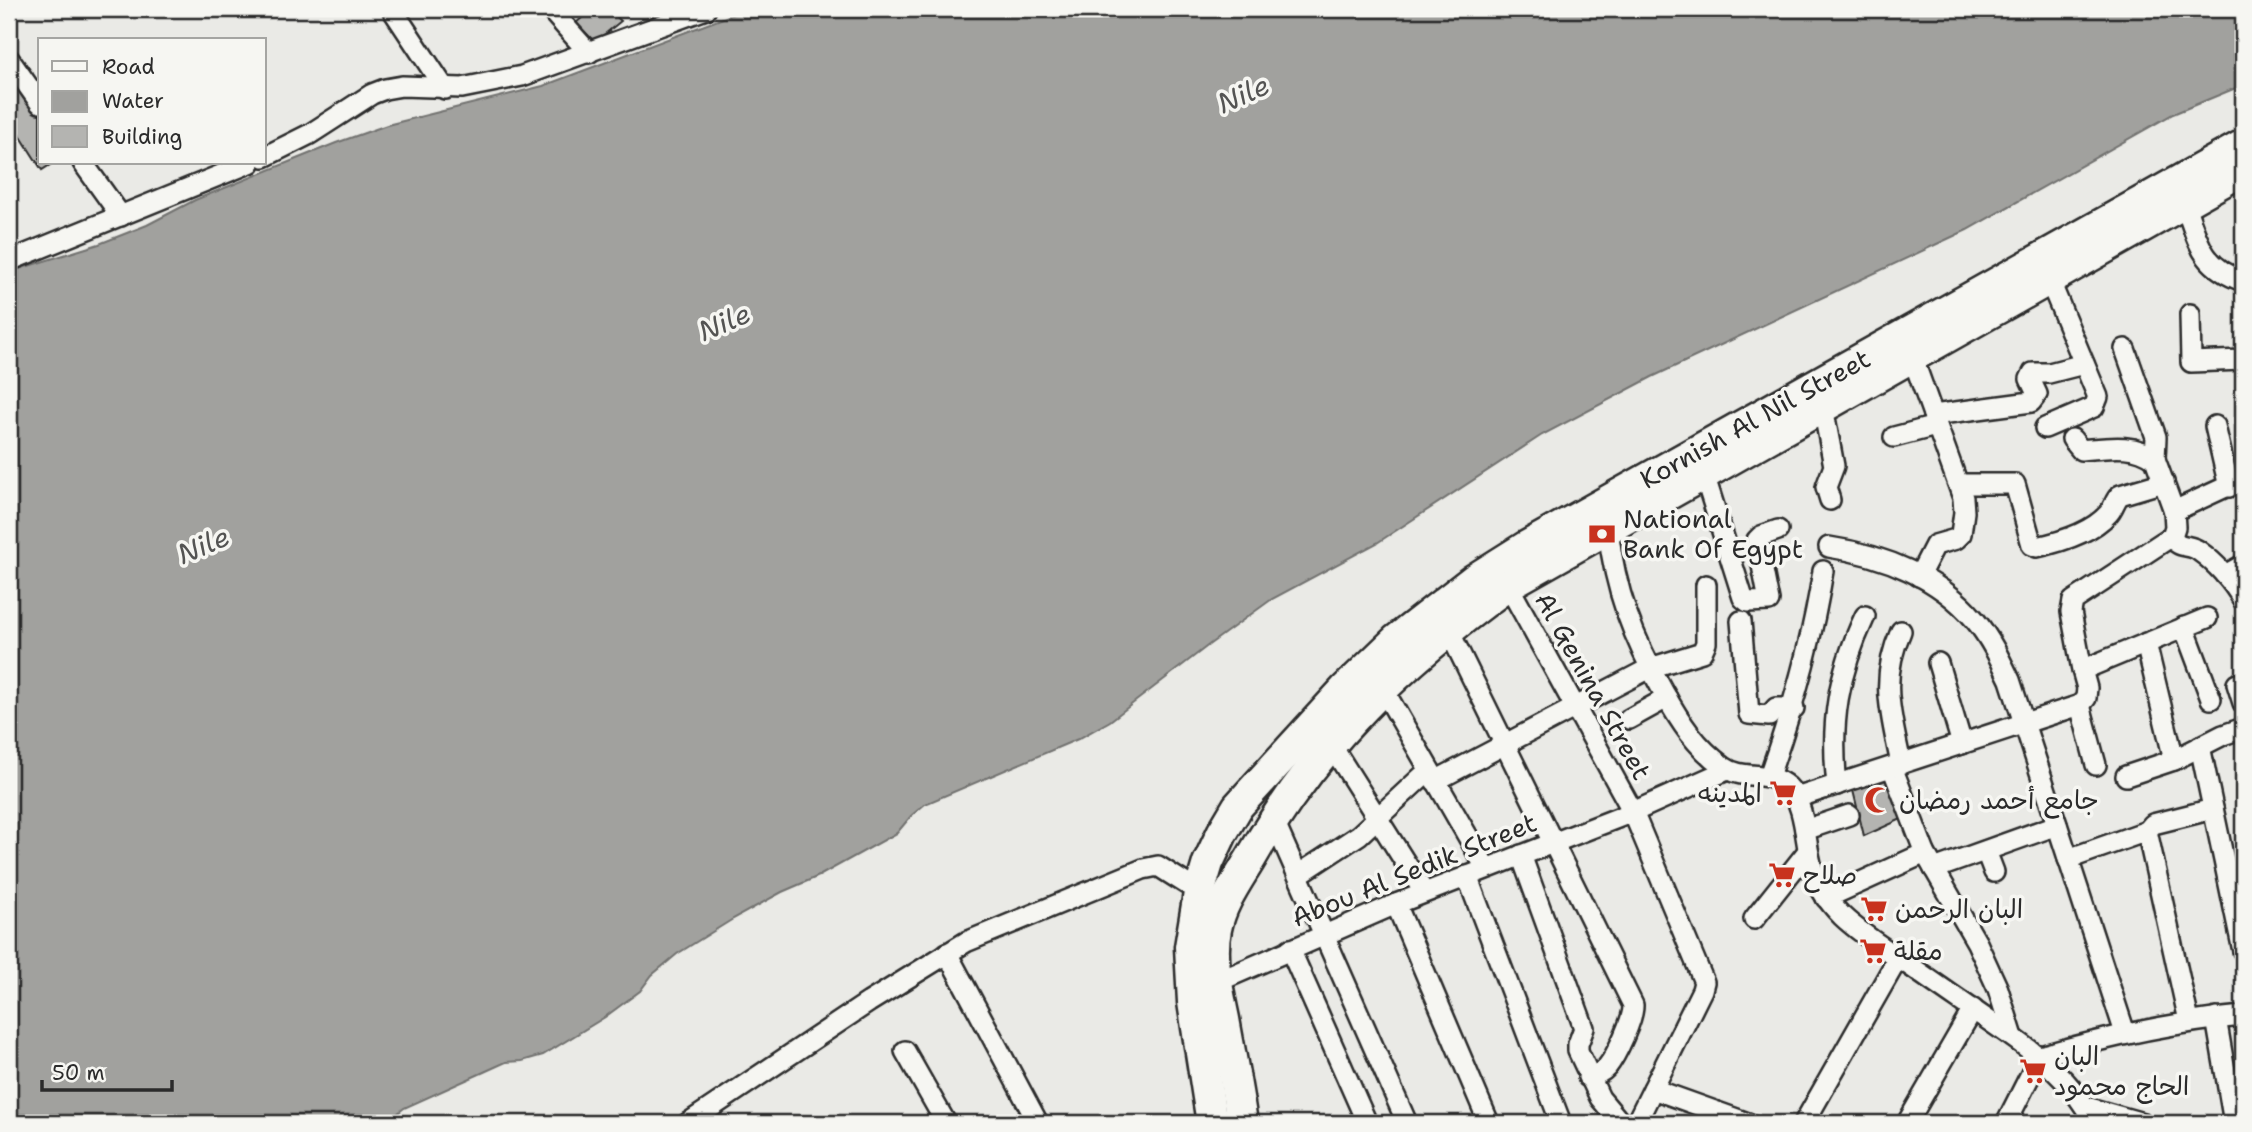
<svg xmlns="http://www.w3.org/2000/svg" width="2252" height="1132" viewBox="0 0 2252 1132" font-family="'Shantell Sans','Playpen Sans Arabic',sans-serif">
<rect width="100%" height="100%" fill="#eaeae6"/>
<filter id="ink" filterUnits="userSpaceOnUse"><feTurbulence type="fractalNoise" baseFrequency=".0143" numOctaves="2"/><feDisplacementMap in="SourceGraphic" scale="14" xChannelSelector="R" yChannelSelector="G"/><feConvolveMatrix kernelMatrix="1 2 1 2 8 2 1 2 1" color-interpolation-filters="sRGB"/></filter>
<g filter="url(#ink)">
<polygon fill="#a1a19e" stroke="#727270" stroke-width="2" points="747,9 2243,9 2243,85 2173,114 1967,230 1652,377 1542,435 1377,543 1272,599 1210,644 1110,721 1078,739 925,804 911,816 897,833 819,876 782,892 733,919 677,954 652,975 640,991 605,1017 543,1055 522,1061 506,1062 484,1072 404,1108 386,1123 9,1123 9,272 99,244 147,225 195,200 336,143 387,125 543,86"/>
<g fill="#b4b4b1" stroke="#2b2b2b" stroke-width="2">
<polygon points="592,9 609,9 621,21 595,42 576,23"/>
<polygon points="19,73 40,107 40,163 53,163 42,170 9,118 9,82"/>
<polygon points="1890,771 1906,817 1864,836 1851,782"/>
</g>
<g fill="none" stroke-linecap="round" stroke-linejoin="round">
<defs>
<g id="street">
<polyline points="392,9 445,89"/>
<polyline points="550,9 589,53"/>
<polyline points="9,59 40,103"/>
<polyline points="264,157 310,134 372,94 385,89 402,86 462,88 522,76 706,9"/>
<polyline points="83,163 121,216"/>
<path d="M2184,203C2199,242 2200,266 2243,281"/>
<polyline points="9,261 250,163"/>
<polyline points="2190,314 2191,362 2243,360"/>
<polyline points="2125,349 2156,437 2155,459"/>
<polyline points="1912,356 1963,498 1964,512 1961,534 1956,539 1935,545 1919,576"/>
<polyline points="1823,407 1834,466 1826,487 1830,500"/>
<polyline points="1933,415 2031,402 2037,394 2030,379 2033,373 2049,373 2084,364"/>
<polyline points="2215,426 2229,487"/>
<polyline points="2045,428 2094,407 2098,397 2049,279"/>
<polyline points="1894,437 1936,426"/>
<path d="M2072,439L2081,450C2105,448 2135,442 2155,459L2174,511"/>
<polyline points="1704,474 1743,598 1748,602 1769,601 1757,540 1761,536 1778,530"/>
<path d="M1959,484H2015L2032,545L2037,547C2060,542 2092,532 2108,514C2114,508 2114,501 2120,495L2164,482"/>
<path d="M1608,529C1615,591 1633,638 1664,693C1680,722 1696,747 1724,767C1743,781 1768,769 1788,787C1806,804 1805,845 1812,867C1817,887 1828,902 1842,916C1862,935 1884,948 1906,963C1937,985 1968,1006 1998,1027C2037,1054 2073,1080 2094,1123"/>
<path d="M2172,536C2178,550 2189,543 2199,551C2216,563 2233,582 2243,600"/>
<path d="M1829,547C1883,555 1939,577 1975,620C1990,638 2000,659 2010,680L2125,1033"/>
<polyline points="2225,575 2243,565"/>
<polyline points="1508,585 1633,812 1704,982 1702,990 1636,1123"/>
<polyline points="1741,621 1749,714 1769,716 1776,708 1794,708"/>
<polyline points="2184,627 2211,699"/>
<path d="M1448,629L1633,1005C1634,1018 1616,1056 1607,1067C1602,1073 1596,1075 1588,1077"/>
<path d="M1901,631C1879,680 1891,714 1901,764"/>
<polyline points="2146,643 2174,760"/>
<polyline points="1938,663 1962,744"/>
<polyline points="2082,670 2207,618"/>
<polyline points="2237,684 2243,703"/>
<polyline points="1382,687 1486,868"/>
<polyline points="2080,705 2096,765"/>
<polyline points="1629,719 1667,698"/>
<polyline points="1330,743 1424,892"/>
<polyline points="2200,746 2243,951"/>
<polyline points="1892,767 1925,853 1977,943 1998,989 2013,1037"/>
<path d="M1769,776C1793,708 1812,642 1823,571"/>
<polyline points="2126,776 2174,760 2223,735 2243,728"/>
<polyline points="1435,781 1650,668 1702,652 1706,643 1706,585"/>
<path d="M1837,785C1830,722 1838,674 1865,616"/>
<polyline points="1796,798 2080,705 2086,698 2087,688 2082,670 2071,612 2073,601 2172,536 2175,527 2174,511 2243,479"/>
<polyline points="1273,819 1407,1123"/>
<polyline points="1805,830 1849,815"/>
<polyline points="1986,851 1994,872"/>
<polyline points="1521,855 1584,1028 1578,1044 1578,1051 1600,1098 1621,1123"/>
<polyline points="2068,859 2147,831"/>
<polyline points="1934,869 2057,825"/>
<polyline points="1298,875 1359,835 1429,770"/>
<polyline points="1467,876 1561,1123"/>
<polyline points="1826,898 1925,853"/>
<polyline points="1396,904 1489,1123"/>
<polyline points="1754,919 1808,851"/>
<polyline points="1290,949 1367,1123"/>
<polyline points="947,953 1038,1123"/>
<polyline points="1217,982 1396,904 1633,812 1727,770"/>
<polyline points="2216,1018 2234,1123"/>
<polyline points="2189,1021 2147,831 2153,824 2213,809"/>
<polyline points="905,1051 946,1123"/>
<polyline points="1653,1089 1748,1123"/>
<polyline points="2086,1107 2143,1123"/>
<polyline points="688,1123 869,1002 966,942 1143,869 1158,866 1207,897"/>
<polyline points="1804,1123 1898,958"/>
<polyline points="1907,1123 1973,1009"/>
<path d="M2006,1123L2040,1056C2107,1037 2173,1022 2243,1016"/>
</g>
<g id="primary">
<polyline points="1212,1123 1193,1002 1190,947 1199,893 1208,863 1222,833 1238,806 1345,689 1396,640 1473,580 1527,546 2243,145"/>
<path d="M1242,1123C1237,1088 1230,1053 1224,1019C1218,990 1210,958 1216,929C1221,903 1238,880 1251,858C1317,743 1402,662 1508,585L2243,170"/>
</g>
</defs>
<use href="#street" stroke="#2b2b2b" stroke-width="24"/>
<use href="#primary" stroke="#2b2b2b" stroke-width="35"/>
<use href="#street" stroke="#f6f6f2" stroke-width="19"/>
<use href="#primary" stroke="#f6f6f2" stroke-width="30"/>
</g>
</g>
<defs>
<symbol id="bank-bare" viewBox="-9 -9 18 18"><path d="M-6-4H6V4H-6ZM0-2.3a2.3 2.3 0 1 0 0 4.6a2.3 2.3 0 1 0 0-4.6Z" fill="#c8321e" stroke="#f6f6f2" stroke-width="2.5" paint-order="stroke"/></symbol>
<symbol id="supermarket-bare" viewBox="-9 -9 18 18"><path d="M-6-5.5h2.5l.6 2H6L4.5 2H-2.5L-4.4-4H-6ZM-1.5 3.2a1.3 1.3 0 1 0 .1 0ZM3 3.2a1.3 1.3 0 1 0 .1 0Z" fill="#c8321e" stroke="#f6f6f2" stroke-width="2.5" paint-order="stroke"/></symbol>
<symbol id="mosque-bare" viewBox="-9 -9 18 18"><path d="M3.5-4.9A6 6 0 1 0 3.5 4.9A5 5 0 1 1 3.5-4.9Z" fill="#c8321e" stroke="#f6f6f2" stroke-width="2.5" paint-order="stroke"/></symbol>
</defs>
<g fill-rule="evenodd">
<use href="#bank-bare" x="1583" y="515" width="38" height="38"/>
<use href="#supermarket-bare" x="1764" y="774" width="38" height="38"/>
<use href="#mosque-bare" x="1859" y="781" width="38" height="38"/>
<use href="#supermarket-bare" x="1763" y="856" width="38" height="38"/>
<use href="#supermarket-bare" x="1855" y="890" width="38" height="38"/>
<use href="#supermarket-bare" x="1854" y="932" width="38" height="38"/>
<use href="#supermarket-bare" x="2014" y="1052" width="38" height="38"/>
</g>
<g text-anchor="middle" stroke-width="7" stroke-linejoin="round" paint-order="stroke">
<g font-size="26" fill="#2b2b2b" stroke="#f6f6f2">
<text transform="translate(1755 419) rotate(-29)" y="9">Kornish Al Nil Street</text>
<text transform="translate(1593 686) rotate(61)" y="9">Al Genina Street</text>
<text transform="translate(1414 870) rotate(-22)" y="9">Abou Al Sedik Street</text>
</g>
<g font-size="26" fill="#2b2b2b" stroke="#f6f6f2" text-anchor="start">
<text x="1623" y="528">National<tspan x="1623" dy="30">Bank Of Egypt</tspan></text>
<text x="1762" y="802" text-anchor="end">المدينه</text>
<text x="1899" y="809">جامع أحمد رمضان</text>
<text x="1803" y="884">صلاح</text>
<text x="1895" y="918">البان الرحمن</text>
<text x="1894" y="960">مقلة</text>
<text x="2054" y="1065">البان<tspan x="2054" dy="30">الحاج محمود</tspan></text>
</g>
<g font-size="28" font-style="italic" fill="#545453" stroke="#f6f6f2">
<text transform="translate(1243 94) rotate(-24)" y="10">Nile</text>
<text transform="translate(724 322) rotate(-23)" y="10">Nile</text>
<text transform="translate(203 545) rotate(-23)" y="10">Nile</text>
</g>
</g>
<rect width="2252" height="1132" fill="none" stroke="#f6f6f2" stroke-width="35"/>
<rect x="18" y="18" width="2217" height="1097" fill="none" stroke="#2b2b2b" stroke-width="2.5" filter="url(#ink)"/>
<rect x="38" y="38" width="228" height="126" fill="#f6f6f2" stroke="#a5a5a2" stroke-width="2"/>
<rect x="52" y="61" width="35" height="10" fill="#f6f6f2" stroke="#a5a5a2" stroke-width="2"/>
<text x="102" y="74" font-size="21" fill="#2b2b2b">Road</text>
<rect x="52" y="91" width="35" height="21" fill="#a1a19e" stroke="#a5a5a2" stroke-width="2"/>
<text x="102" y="108" font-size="21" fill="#2b2b2b">Water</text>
<rect x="52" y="126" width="35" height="21" fill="#b4b4b1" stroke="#a5a5a2" stroke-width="2"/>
<text x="102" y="144" font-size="21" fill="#2b2b2b">Building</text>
<path d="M42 1080v10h130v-10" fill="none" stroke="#2b2b2b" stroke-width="3.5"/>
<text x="52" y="1080" font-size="21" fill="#2b2b2b" stroke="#f6f6f2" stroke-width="5" paint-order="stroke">50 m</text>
</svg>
